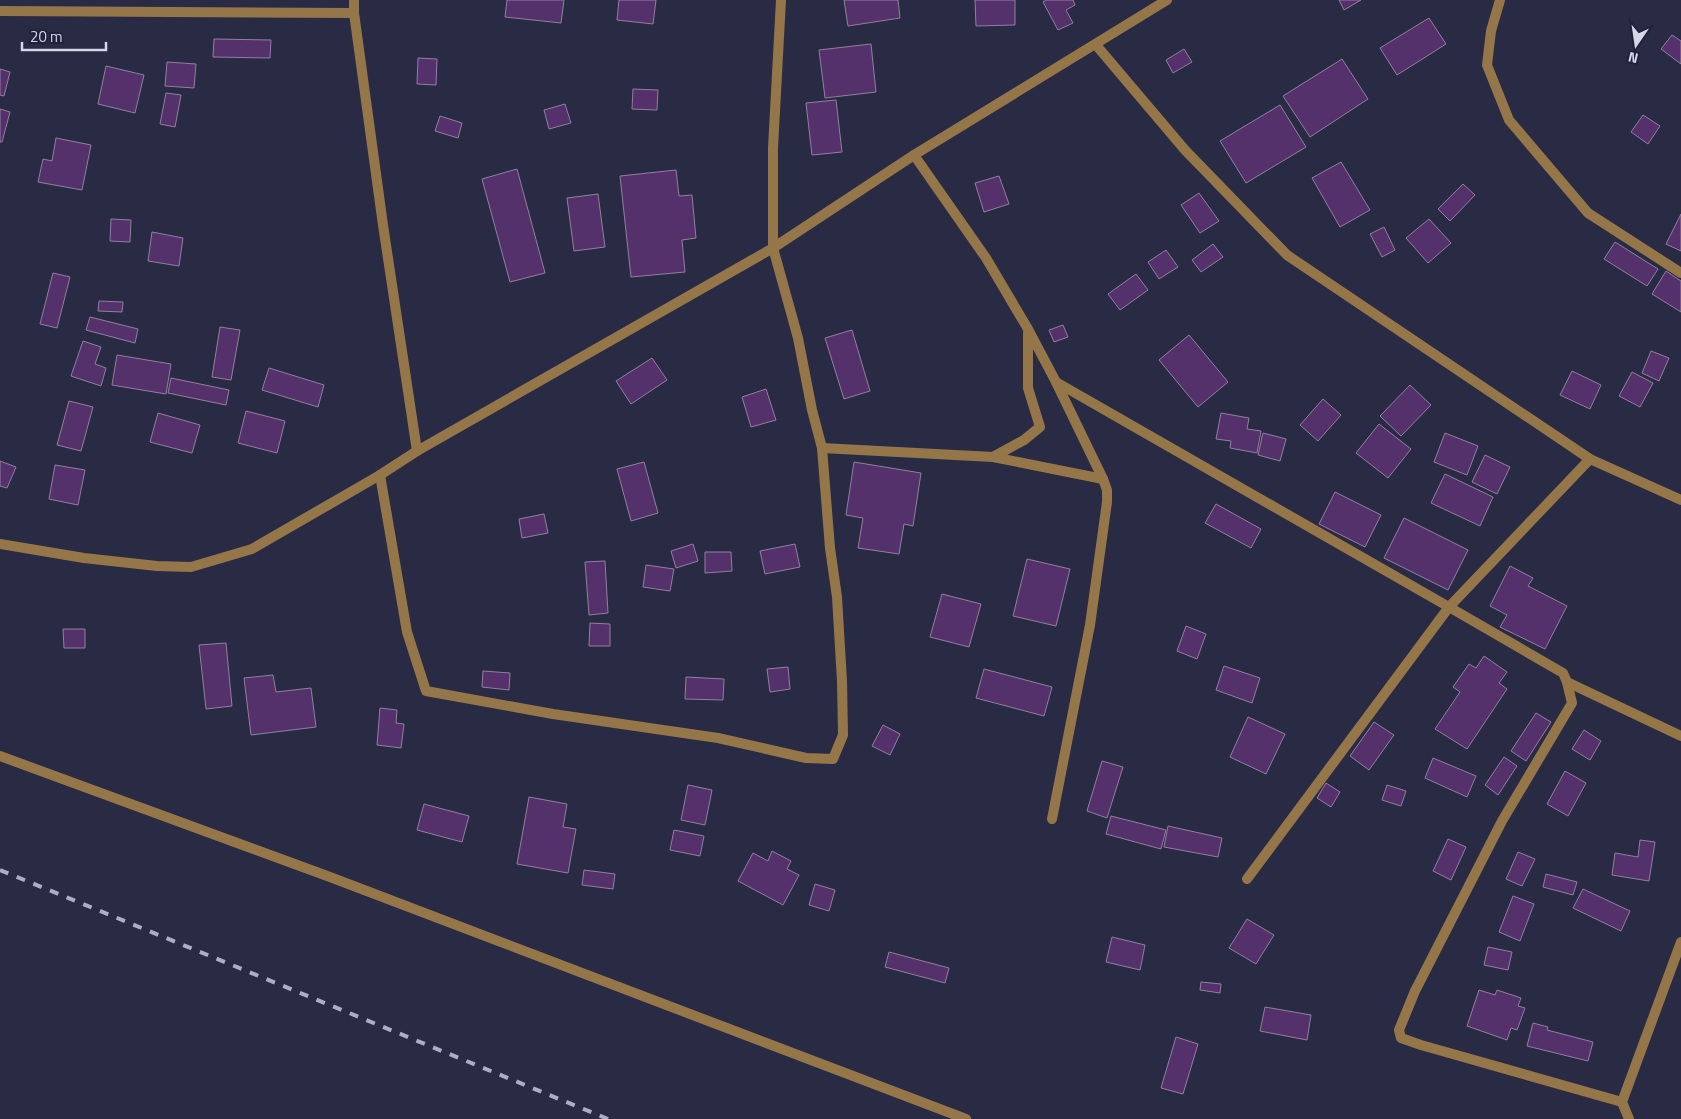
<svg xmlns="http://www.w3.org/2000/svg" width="1681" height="1119" viewBox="0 0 1681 1119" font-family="'Titillium Web',sans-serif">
<rect width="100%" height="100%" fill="#292b45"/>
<g fill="#54316a" stroke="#91809d">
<polygon points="507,0 564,0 561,23 505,17"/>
<polygon points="619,0 656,0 653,24 617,20"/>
<polygon points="844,0 898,0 900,18 848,26"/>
<polygon points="975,0 1015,0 1015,25 976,26"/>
<polygon points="1046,0 1073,0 1075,5 1066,10 1073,23 1058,30 1043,2"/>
<polygon points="1339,0 1361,0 1344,10"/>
<polygon points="1429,18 1446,44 1397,75 1380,48"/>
<polygon points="1672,35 1681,41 1681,64 1661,49"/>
<polygon points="214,39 271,40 270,58 213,57"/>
<polygon points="871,44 876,92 825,98 819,50"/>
<polygon points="1184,49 1192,62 1173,73 1166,60"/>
<polygon points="418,58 437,59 436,85 417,84"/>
<polygon points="1342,59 1368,99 1310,137 1283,96"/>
<polygon points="167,62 196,64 194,88 165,86"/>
<polygon points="106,66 144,75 135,113 98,104"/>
<polygon points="0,69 10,72 4,96 0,95"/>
<polygon points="633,89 658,90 657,110 632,109"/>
<polygon points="166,93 181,95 175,127 160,124"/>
<polygon points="836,100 842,152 812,155 806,103"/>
<polygon points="565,104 571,123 549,129 544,110"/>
<polygon points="1280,105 1306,147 1246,183 1220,141"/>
<polygon points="0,109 10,112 2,142 0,142"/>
<polygon points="1643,115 1660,126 1648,144 1631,132"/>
<polygon points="440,116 462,123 458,138 435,131"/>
<polygon points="56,138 91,145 82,190 38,182 43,159 52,161"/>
<polygon points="1341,162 1370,210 1340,227 1312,178"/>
<polygon points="517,169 545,273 510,282 482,179"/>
<polygon points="676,170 679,196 692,195 696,238 682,240 685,272 631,277 620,176"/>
<polygon points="999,176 1009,204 984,212 975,183"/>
<polygon points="1463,184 1475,195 1450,221 1438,209"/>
<polygon points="1199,193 1219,221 1200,233 1181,205"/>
<polygon points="598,194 605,247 574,251 567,198"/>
<polygon points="1681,214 1681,251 1666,244"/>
<polygon points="111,219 131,220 130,242 110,241"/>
<polygon points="1429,219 1451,243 1428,263 1406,238"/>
<polygon points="1384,227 1395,250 1382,257 1370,234"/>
<polygon points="152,232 183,238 179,266 148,261"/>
<polygon points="1615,242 1658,269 1647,286 1604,259"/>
<polygon points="1213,244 1223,257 1201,272 1192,260"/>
<polygon points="1166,250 1178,267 1159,279 1148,262"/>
<polygon points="1666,271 1681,281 1681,312 1652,294"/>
<polygon points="53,273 70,277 57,328 40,324"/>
<polygon points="1136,274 1148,290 1120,310 1108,294"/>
<polygon points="99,301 123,302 122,312 98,311"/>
<polygon points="90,317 138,329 135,343 86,330"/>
<polygon points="1063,325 1068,337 1054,342 1049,330"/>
<polygon points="220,327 240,330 231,380 212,377"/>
<polygon points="852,330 870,391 844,399 825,338"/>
<polygon points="1189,335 1228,382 1198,407 1159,360"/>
<polygon points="83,341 101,347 95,364 106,368 101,386 71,376"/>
<polygon points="1651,351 1669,358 1659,381 1642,373"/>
<polygon points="117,355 171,364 166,394 112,385"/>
<polygon points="652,358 667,380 631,404 616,381"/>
<polygon points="269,368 324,385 318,407 262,390"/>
<polygon points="1572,371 1601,385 1590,409 1560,395"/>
<polygon points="1632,372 1653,383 1640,407 1619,396"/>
<polygon points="171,378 229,390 226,405 168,393"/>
<polygon points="1410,385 1431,405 1401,436 1380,416"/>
<polygon points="766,389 776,420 751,427 742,397"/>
<polygon points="1323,399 1341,415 1318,441 1300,425"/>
<polygon points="69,401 93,407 81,451 57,445"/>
<polygon points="246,411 285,421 277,453 238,443"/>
<polygon points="158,413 200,425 192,453 150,442"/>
<polygon points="1221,413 1249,418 1247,429 1261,431 1257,453 1230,448 1231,441 1216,439"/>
<polygon points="1379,424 1411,449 1388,478 1356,453"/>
<polygon points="1263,433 1286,439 1280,461 1258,455"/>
<polygon points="1445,433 1478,446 1467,475 1434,462"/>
<polygon points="1485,455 1510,467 1497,494 1472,482"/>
<polygon points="0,461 16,467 7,488 0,486"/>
<polygon points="644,462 658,513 631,521 617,469"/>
<polygon points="854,462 921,473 913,526 904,524 899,554 858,548 863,518 846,515"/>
<polygon points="55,465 85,470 78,505 49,499"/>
<polygon points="1445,474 1493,497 1480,526 1431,503"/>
<polygon points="1335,492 1381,515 1365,547 1319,524"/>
<polygon points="1216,504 1261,529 1251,548 1205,523"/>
<polygon points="544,514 548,533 522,538 519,519"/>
<polygon points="1404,518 1468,550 1448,590 1384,558"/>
<polygon points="693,544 698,561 676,568 671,551"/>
<polygon points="795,544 800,567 765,574 760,551"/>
<polygon points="705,552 731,552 732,571 705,573"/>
<polygon points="1027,559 1070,569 1056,626 1013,616"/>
<polygon points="605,561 608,613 589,615 585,562"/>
<polygon points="646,565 674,569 670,591 643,587"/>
<polygon points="1510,566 1533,578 1528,586 1567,606 1545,649 1500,627 1507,615 1490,606"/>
<polygon points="942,594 981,604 969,647 930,637"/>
<polygon points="590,623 610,624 610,646 589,646"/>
<polygon points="1186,626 1206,634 1197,659 1177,651"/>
<polygon points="63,629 85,629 85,648 64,648"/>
<polygon points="226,643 232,706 206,709 199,645"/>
<polygon points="1484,656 1507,672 1499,683 1507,689 1467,749 1435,729 1460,692 1453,687 1469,664 1476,668"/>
<polygon points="1224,666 1260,678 1252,703 1216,690"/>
<polygon points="788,667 790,689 770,692 767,669"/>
<polygon points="984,669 1052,687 1044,716 976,698"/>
<polygon points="483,671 510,673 509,690 482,687"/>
<polygon points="273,675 276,692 311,688 316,727 251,735 244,678"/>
<polygon points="686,677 724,679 723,700 685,699"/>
<polygon points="380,708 397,710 396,723 404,724 401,748 377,745"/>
<polygon points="1536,713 1551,722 1526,761 1511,751"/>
<polygon points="1248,717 1285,734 1266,774 1230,757"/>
<polygon points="1374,722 1394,735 1369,770 1350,756"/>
<polygon points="883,725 900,734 890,755 872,746"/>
<polygon points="1584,730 1601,741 1590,760 1572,749"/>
<polygon points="1504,757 1517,766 1498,795 1485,785"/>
<polygon points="1433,758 1476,776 1467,797 1425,778"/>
<polygon points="1102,761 1123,767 1107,818 1087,811"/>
<polygon points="1565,771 1586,783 1568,816 1547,804"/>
<polygon points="1326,783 1340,792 1331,807 1317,798"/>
<polygon points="688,785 712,790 705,825 681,820"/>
<polygon points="1387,785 1406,791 1401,806 1382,800"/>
<polygon points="529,797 567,804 563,827 576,829 568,873 517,864"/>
<polygon points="424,804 469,816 462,842 417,830"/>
<polygon points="1111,816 1166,830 1161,849 1106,834"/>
<polygon points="1168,826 1222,838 1218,857 1164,847"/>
<polygon points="674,830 704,836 700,856 670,850"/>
<polygon points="1448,839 1466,847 1451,880 1433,871"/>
<polygon points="1640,840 1655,842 1649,881 1612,875 1615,853 1638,857"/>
<polygon points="772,851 791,861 787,869 799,875 783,905 738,881 753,853 768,861"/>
<polygon points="1518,852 1535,859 1522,886 1506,879"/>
<polygon points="584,870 615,874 613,889 582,885"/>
<polygon points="1546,874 1577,882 1573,895 1543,887"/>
<polygon points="815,884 835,890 829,911 809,905"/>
<polygon points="1583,889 1630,911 1621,931 1573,908"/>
<polygon points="1513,896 1534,904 1520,941 1499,932"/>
<polygon points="1247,919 1274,935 1256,964 1229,948"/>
<polygon points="1112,937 1145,945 1140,970 1106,962"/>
<polygon points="1488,947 1512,952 1508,970 1484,965"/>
<polygon points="889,952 949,968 945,983 885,967"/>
<polygon points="1201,982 1221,984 1220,993 1200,990"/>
<polygon points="1479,990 1495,995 1497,990 1521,998 1518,1006 1525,1008 1517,1030 1511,1028 1507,1040 1467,1026"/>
<polygon points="1265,1007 1311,1015 1307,1040 1260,1031"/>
<polygon points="1533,1023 1548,1027 1547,1030 1593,1042 1588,1061 1527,1046"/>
<polygon points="1176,1037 1198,1044 1183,1094 1161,1088"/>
</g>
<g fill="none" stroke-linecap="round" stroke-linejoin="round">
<g stroke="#957649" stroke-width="10">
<polyline points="354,0 354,13 383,225 417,451"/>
<polyline points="1500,0 1491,31 1487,65 1509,120 1588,213 1681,273"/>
<polyline points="0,11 354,13"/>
<polyline points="1096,45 1185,150 1287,255 1590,459 1681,500"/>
<polyline points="914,155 986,258 1028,329 1056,382 1449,607 1563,673 1567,682 1572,703 1502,821 1415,991 1399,1030 1401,1038 1421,1045 1622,1102"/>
<polyline points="822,448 993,457 1024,440 1040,427 1028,388 1028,333"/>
<polyline points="993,457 1103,479"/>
<polyline points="380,475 407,632 426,691 553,714 718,738 806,758 833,759 843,735 842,681 837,597 830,548 822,448 812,410 798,338 773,248 773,148 781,0"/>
<polyline points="0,544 84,558 157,566 191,567 252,549 380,475 417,451 773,248 914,155 1167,0"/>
<polyline points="1567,682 1681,736"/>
<polyline points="0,756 330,877 966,1119"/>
<polyline points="1052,819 1090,625 1107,502 1107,490 1103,479 1056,382"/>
<polyline points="1247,879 1449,607 1590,459"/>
<polyline points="1629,1119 1622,1102 1681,942"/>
</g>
<polyline stroke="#acaec1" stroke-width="4" stroke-dasharray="9 9" stroke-linecap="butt" points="0,870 608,1119"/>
</g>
<g transform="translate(1636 45) rotate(193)" stroke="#20213a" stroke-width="4" paint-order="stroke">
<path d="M0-4L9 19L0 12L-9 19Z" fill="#d5d7e8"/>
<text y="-8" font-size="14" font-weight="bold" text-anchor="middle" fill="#d5d7e8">N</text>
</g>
<path d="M22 42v8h84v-8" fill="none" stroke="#d5d7e8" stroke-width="2.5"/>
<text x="30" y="42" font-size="15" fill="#d5d7e8" stroke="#20213a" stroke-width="4" paint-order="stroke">20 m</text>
</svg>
